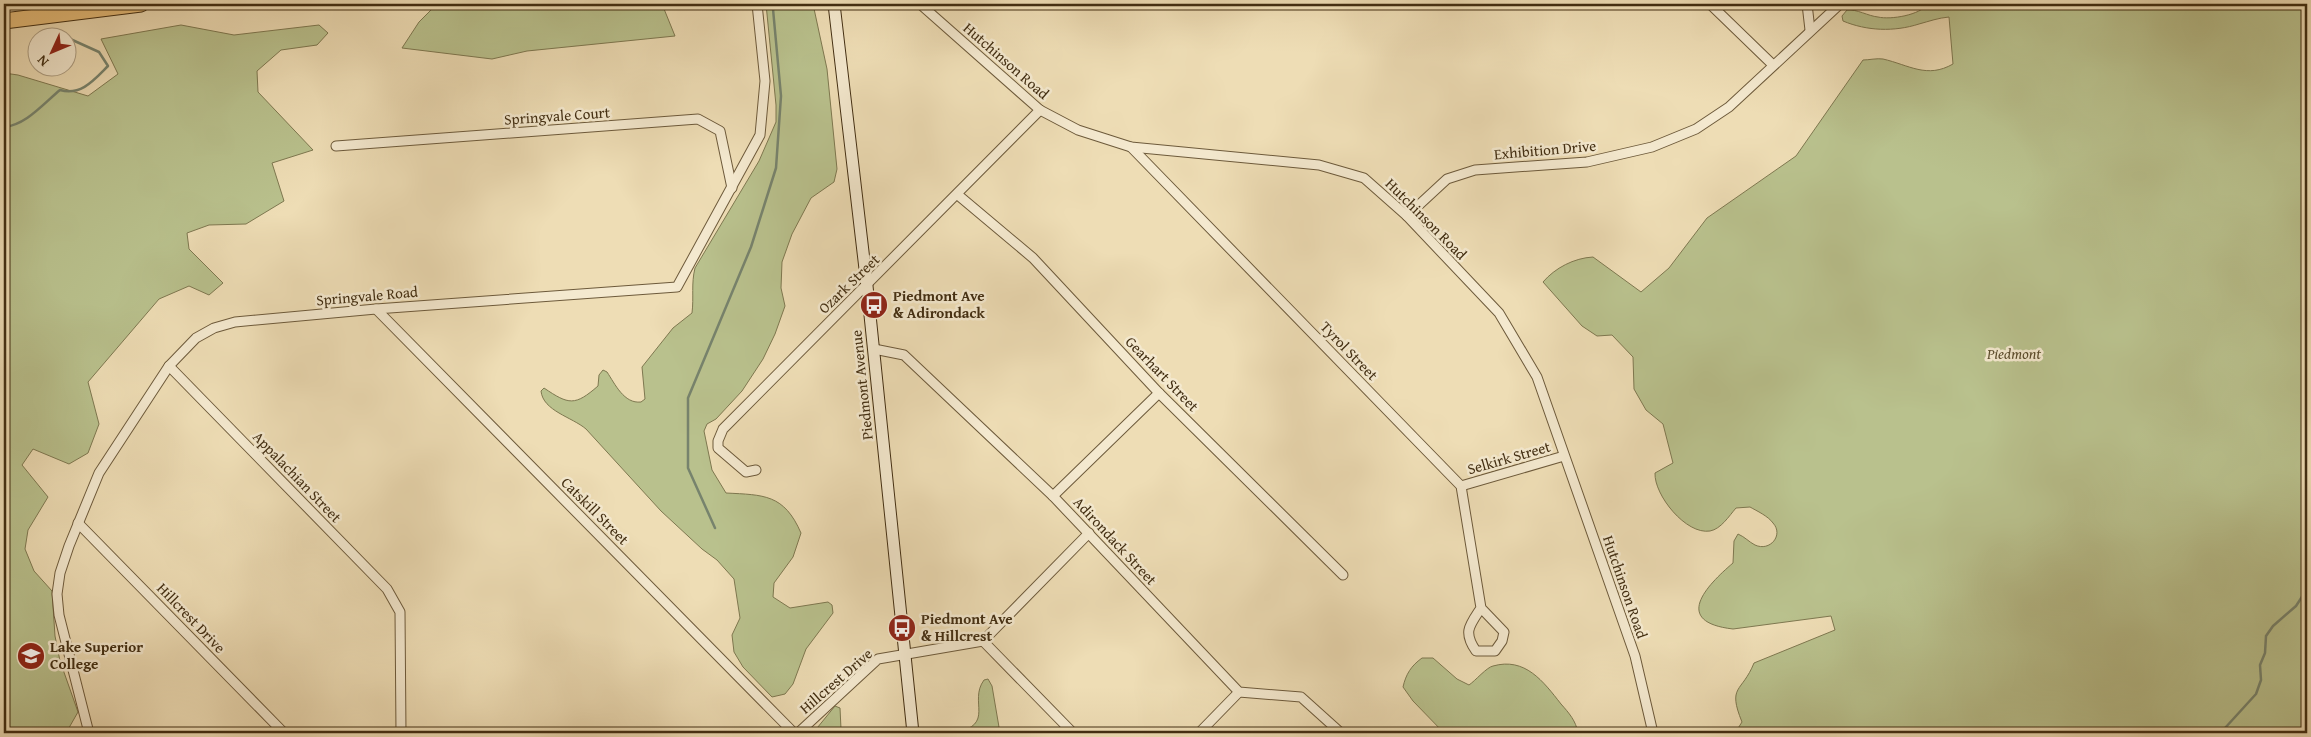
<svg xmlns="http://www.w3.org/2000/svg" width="2311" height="737" viewBox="0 0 2311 737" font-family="'Gentium Book Plus',serif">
<rect width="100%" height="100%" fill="#eeddb5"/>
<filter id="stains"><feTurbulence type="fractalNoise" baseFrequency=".004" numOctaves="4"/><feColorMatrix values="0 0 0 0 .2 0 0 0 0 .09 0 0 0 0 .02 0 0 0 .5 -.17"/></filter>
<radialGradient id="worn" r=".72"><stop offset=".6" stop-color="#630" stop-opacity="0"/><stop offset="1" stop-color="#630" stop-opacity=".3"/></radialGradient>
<g fill="#b9c18d" stroke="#7e7850">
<polygon points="437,4 662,4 675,36 527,51 492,59 402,48 419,22"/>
<path d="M766,4H813L827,69L837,169L834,182L811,198L792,234L782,262L781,288L785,306L775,334L763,359L742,391L716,419L707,424L704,431L712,470L726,493C764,495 784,494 801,533L793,557L774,583L773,597L790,608L828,602L832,605L833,613L806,649L793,684L785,694L772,697L743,667L734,652L732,635L740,618L734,579L717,560L702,549L661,511L586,429C572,417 543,411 541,391L544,388C569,405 575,406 598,386L599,375L603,370L607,372C615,384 624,404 641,402L645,399L642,367L673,328L692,313C694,297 691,284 695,268L759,161L776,122V105Z"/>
<path d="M1928,4H2307V733H1735L1742,722C1727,685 1742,693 1754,663L1835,630L1831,616L1733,629C1672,622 1706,586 1733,563L1734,541L1738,534C1745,537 1749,542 1755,545C1770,552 1784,535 1773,523C1768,516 1757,511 1750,507L1736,508C1729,516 1721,529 1710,531C1686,535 1654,495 1655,473L1673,463L1663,424L1646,410L1634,389L1633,357L1612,335L1597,336L1582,326L1543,282C1555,268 1574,258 1593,257L1641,292L1669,268L1707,218L1796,156L1863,60C1869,60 1877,58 1883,59C1909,65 1927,79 1953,64L1949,17C1938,18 1930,21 1919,24C1894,32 1867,31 1843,21L1842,16L1847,10C1857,9 1868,16 1878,17C1891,20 1920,15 1928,4Z"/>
<polygon points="181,25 234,35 319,25 328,33 317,45 281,50 257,71 258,92 313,150 272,163 284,201 246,224 209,225 187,233 189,249 223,283 209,295 189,286 159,299 88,382 99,424 88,453 69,464 33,449 22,465 48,497 28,530 25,549 34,571 52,591 55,636 60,661 78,712 66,733 4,733 4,73 18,75 88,96 118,74 101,39"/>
<path d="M1422,658H1433L1457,679L1469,685C1475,681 1487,667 1493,666C1525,657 1543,681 1561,704C1569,713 1576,721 1578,733H1444L1413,701L1403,687C1406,674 1411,666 1422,658Z"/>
<path d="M988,679L992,686L1000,733H955C996,724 968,702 984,680Z"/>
<polygon points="835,706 840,708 841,729 850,733 813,733"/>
</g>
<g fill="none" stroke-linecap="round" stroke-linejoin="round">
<g stroke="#77836d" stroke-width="2.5">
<path d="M4,127C26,125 43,104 60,90C81,96 94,80 108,66L99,52L68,38"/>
<polyline points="715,528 688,468 688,398 751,247 776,168 781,96 773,9 767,4"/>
<polyline points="2212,733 2225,728 2256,694 2261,680 2260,665 2265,653 2266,636 2273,626 2296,606 2307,589"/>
</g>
<defs>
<g id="street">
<polyline points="920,4 1040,110 1078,130 1131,147 1319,165 1364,178 1407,216 1499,313 1537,377 1635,656 1653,733"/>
<polyline points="1710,4 1773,65"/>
<polyline points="1807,4 1810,30"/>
<polyline points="336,146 698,119 720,131 732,188"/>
<path d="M1131,147L1461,486L1481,608L1504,632L1502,641L1495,651H1476C1463,632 1469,626 1481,608"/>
<polyline points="958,195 1033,258 1159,393 1343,575"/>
<polyline points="1407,216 1447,179 1475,170 1587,162 1652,147 1696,129 1729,107 1840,4"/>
<polyline points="376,309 794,733"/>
<polyline points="874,349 904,355 1053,496 1239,692 1301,697 1341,733"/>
<polyline points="169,366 387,589 400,612 401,733"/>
<polyline points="756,470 746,472 718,448 718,441 723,429 1040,110"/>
<polyline points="1461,486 1564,456"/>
<polyline points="1053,496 1159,393"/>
<polyline points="78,523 284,733"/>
<polyline points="983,641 1073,733"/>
<polyline points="89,733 59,615 57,594 60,573 69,546 99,473 169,366 196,338 214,328 235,322 376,309 677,287 760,135 765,81 757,4"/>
<polyline points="798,733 878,659 983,641 1089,533"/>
<polyline points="1199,733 1239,692"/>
</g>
<polyline id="secondary" points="834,4 867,286 913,733"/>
<polyline id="highway" points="4,21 141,4"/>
</defs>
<use href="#street" stroke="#6d5a3b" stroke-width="11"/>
<use href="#secondary" stroke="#422e12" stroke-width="13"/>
<use href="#highway" stroke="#422e12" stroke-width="17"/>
<use href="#street" stroke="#f4e9cf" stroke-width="9"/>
<use href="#secondary" stroke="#f4e9cf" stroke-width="11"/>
<use href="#highway" stroke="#e7be7a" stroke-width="15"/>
</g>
<defs>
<symbol id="bus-disc" viewBox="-11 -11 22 22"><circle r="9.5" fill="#8f2418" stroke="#f4e9cf"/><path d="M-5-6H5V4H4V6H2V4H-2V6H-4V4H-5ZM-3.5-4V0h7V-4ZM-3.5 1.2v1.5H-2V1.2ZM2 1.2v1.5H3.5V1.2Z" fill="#fff"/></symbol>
<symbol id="university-disc" viewBox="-11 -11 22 22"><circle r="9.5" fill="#8f2418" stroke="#f4e9cf"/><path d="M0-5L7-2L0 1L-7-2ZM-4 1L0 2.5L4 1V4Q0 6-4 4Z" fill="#fff"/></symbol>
</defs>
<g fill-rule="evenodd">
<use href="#bus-disc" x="858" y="289" width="32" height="32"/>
<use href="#bus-disc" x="886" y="612" width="32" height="32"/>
<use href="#university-disc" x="15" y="640" width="32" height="32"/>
</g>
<g text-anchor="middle" stroke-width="5" stroke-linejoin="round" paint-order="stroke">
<g font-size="15" fill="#422e12" stroke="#f4e9cf">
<text transform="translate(1006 61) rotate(41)" y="5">Hutchinson Road</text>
<text transform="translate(557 116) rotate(-4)" y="5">Springvale Court</text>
<text transform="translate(1545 150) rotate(-5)" y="5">Exhibition Drive</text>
<text transform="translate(1426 219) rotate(45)" y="5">Hutchinson Road</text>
<text transform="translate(849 284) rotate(-44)" y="5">Ozark Street</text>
<text transform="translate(367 296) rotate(-5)" y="5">Springvale Road</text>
<text transform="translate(1349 351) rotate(46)" y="5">Tyrol Street</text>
<text transform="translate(1162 374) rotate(46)" y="5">Gearhart Street</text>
<text transform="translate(862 385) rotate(-96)" y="5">Piedmont Avenue</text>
<text transform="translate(1509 458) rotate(-16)" y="5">Selkirk Street</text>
<text transform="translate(297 477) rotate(46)" y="5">Appalachian Street</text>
<text transform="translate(595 511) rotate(45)" y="5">Catskill Street</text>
<text transform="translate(1115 541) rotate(47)" y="5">Adirondack Street</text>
<text transform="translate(1625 587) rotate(71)" y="5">Hutchinson Road</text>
<text transform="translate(191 618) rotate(46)" y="5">Hillcrest Drive</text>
<text transform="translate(836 681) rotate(-41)" y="5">Hillcrest Drive</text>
</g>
<g font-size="15" font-weight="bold" fill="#422e12" stroke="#f4e9cf" text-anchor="start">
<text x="893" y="301">Piedmont Ave<tspan x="893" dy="17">&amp; Adirondack</tspan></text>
<text x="921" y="624">Piedmont Ave<tspan x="921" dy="17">&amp; Hillcrest</tspan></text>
<text x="50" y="652">Lake Superior<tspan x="50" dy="17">College</tspan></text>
</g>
<g font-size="15" font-style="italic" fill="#5a4b2b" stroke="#f4e9cf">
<text x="2014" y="359">Piedmont</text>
</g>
</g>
<rect width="2311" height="737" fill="none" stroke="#eeddb5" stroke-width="20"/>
<rect x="5" y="5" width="2301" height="727" fill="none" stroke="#422e12" stroke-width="2.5"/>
<rect x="10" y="10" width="2291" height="717" fill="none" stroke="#422e12"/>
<g transform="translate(52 52) rotate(226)"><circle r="24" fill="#f4e9cf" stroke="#ad9e83"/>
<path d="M0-4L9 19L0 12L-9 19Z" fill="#8f2418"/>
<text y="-8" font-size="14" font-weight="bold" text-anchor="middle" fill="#422e12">N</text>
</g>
<rect width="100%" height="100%" filter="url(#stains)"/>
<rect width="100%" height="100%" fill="url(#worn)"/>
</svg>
